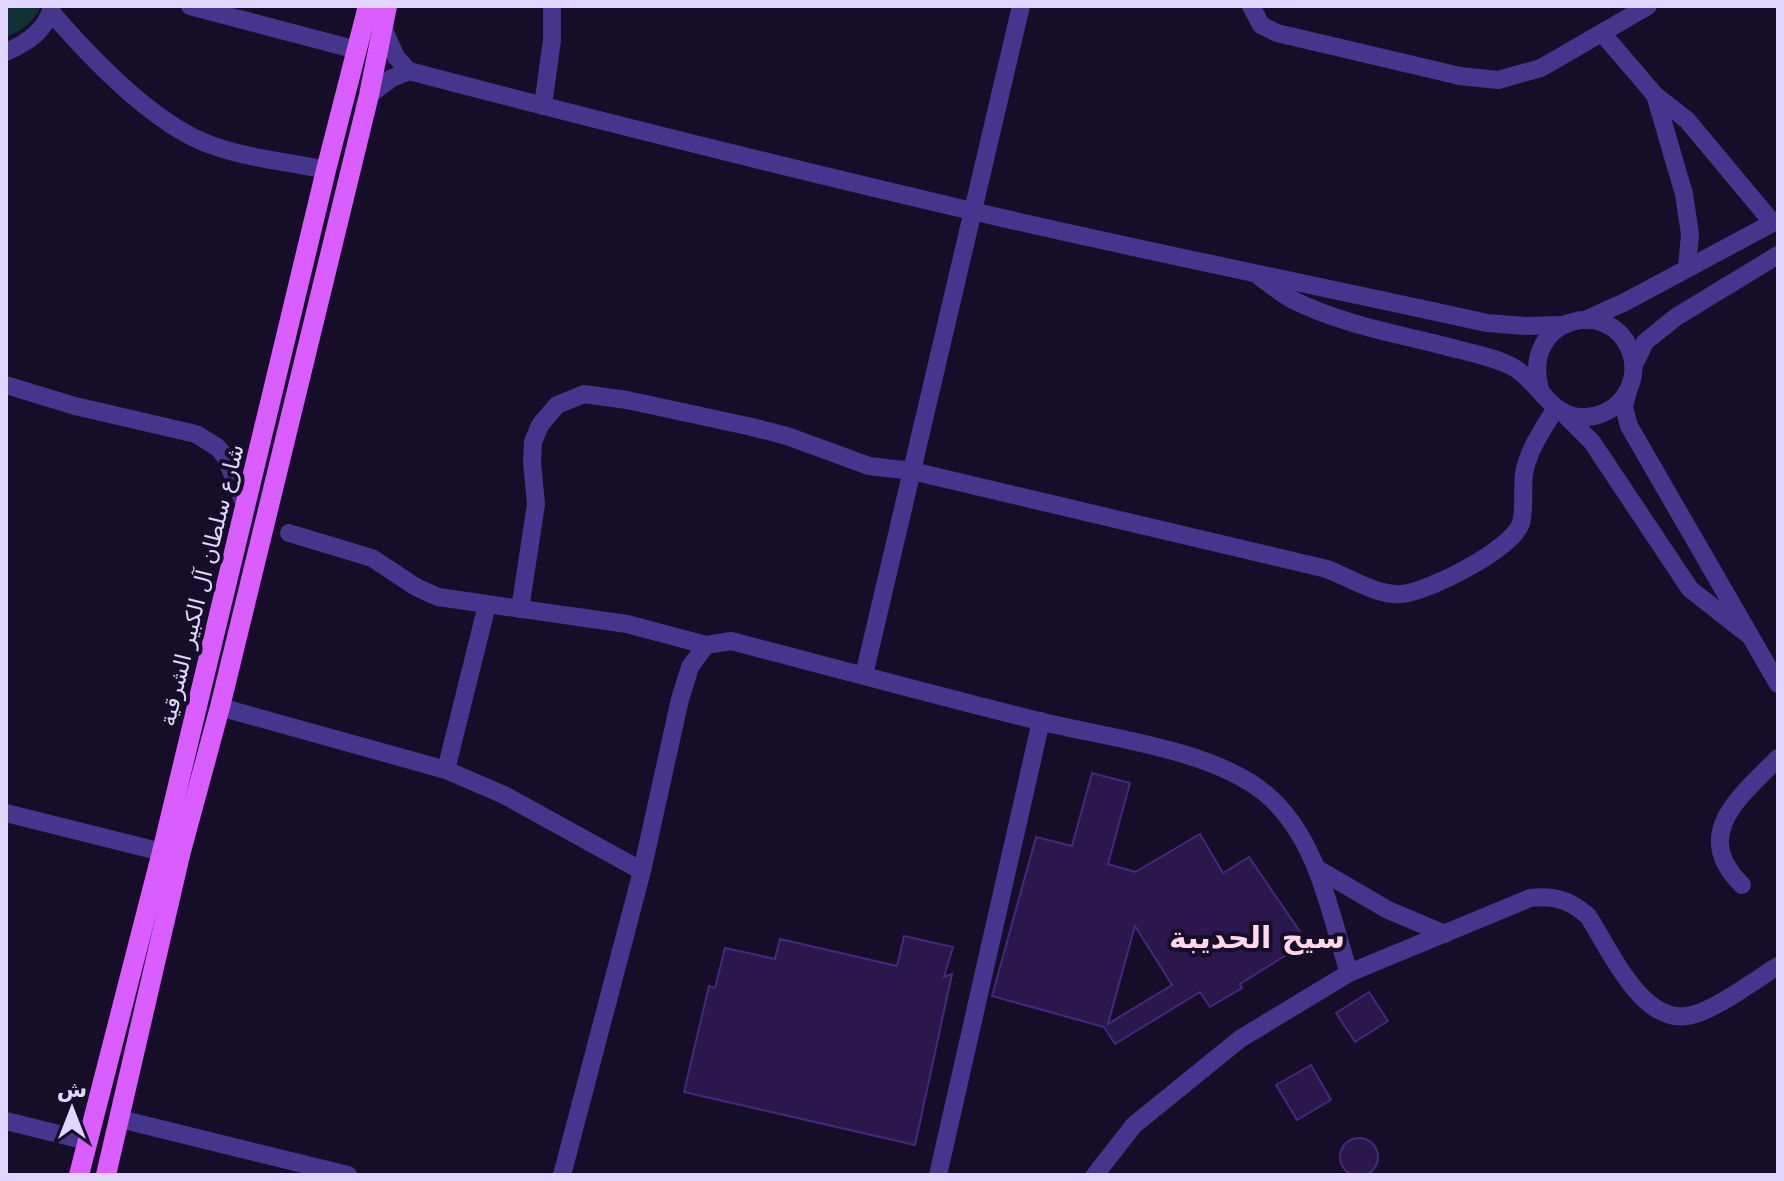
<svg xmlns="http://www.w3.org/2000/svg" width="1784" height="1181" viewBox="0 0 1784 1181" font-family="'DejaVu Sans','Noto Sans Arabic',sans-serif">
<rect width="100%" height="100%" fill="#160e29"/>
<path fill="#103034" d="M6,6H41C33,23 23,30 6,37Z"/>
<g fill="#2a184c" stroke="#44287a" stroke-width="2" fill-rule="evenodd">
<path d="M1092,773L1130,783L1108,864L1135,872L1200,834L1223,873L1249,857L1307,942L1240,984L1242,988L1210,1007L1200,992L1115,1044L1104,1027L992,996L1036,837L1072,846ZM1135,926L1172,985L1108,1024Z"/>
<polygon points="904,936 953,947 944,977 952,974 915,1145 684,1092 709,986 715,988 725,948 775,959 780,939 897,966"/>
<polygon points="1369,992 1388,1021 1355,1042 1336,1013"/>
<polygon points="1311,1065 1331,1100 1297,1120 1276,1085"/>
<circle cx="1359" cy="1157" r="19"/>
</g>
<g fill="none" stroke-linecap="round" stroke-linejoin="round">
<g stroke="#45358c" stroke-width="18">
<polyline points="190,6 357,50"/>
<polyline points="1251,6 1261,25 1277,33 1460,76 1498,80 1541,68 1648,6"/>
<path d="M51,12C90,57 154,125 211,145C246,158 289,162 326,170"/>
<path d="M384,30L396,57L409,71C596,120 784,167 972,211C1143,251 1315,285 1487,323L1525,326L1563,325"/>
<polyline points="1602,33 1655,95 1687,120 1772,222"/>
<path d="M6,52C27,43 47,30 52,6"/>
<polyline points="369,95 392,78 409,71"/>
<polyline points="1655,95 1684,194 1690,234 1687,268"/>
<polyline points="543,106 552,40 552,6"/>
<path d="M1261,278C1271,285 1281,293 1291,299C1336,322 1388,332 1437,344C1461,351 1490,355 1513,367C1538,381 1549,414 1579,417C1614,420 1642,387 1631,353C1612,295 1520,317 1540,389"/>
<polyline points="1585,320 1625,302 1778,220"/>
<polyline points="1634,365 1645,342 1676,317 1778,255"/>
<polyline points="6,385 75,406 196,434 217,447 225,456 245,505"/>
<polyline points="1628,391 1624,407 1629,426 1778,684"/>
<polyline points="1565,415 1592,442 1690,589 1746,633"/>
<path d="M289,533L372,558L416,587L438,597L627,624L706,645L731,641C835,668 938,696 1043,722C1109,738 1214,750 1266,794C1318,838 1329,911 1349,973"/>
<path d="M520,609L536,504L532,462L533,442L540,425L557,405L584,394L627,400L752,427L787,436L869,466L912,471L1327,569C1350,578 1377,596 1402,594C1428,592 1513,549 1521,523C1525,508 1522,490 1524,474C1528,450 1543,429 1556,408"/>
<polyline points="864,675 1021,6"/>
<polyline points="220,707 446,770 504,795 642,871"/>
<polyline points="446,770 487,605"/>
<polyline points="6,813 162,852"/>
<polyline points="1316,868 1388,910 1445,934"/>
<path d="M1742,885C1690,834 1741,796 1778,758"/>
<polyline points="120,1119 348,1175"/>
<polyline points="6,1121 87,1141"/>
<polyline points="562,1175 642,871 680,699 690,667 706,645"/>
<polyline points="938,1175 1041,721"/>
<path d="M1095,1175L1134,1125L1240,1039L1349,973L1530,898C1554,895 1570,900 1588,916C1611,951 1643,1028 1692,1015C1717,1009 1755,980 1778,966"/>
</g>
<g stroke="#da5dff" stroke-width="20">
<polyline points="79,1175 162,852 326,170 368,6"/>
<polyline points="106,1175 180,855 220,707 369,95 387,6"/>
</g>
</g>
<g text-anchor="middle" stroke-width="8" stroke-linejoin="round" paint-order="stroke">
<g font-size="22" fill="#e1d6ff" stroke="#160e29">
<text transform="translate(201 585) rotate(-76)" y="8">شارع سلطان آل الكبير الشرقية</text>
</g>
<g font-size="30" font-weight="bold" fill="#ffd8eb" stroke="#160e29">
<text x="1257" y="948">سيح الحديبة</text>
</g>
</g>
<rect width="1784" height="1181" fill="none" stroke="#e1d6ff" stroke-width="16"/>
<g transform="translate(72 1109)" stroke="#160e29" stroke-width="6" paint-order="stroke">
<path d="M0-6L14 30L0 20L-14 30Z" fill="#e1d6ff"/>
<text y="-12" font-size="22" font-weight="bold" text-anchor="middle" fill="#e1d6ff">ش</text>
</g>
</svg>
